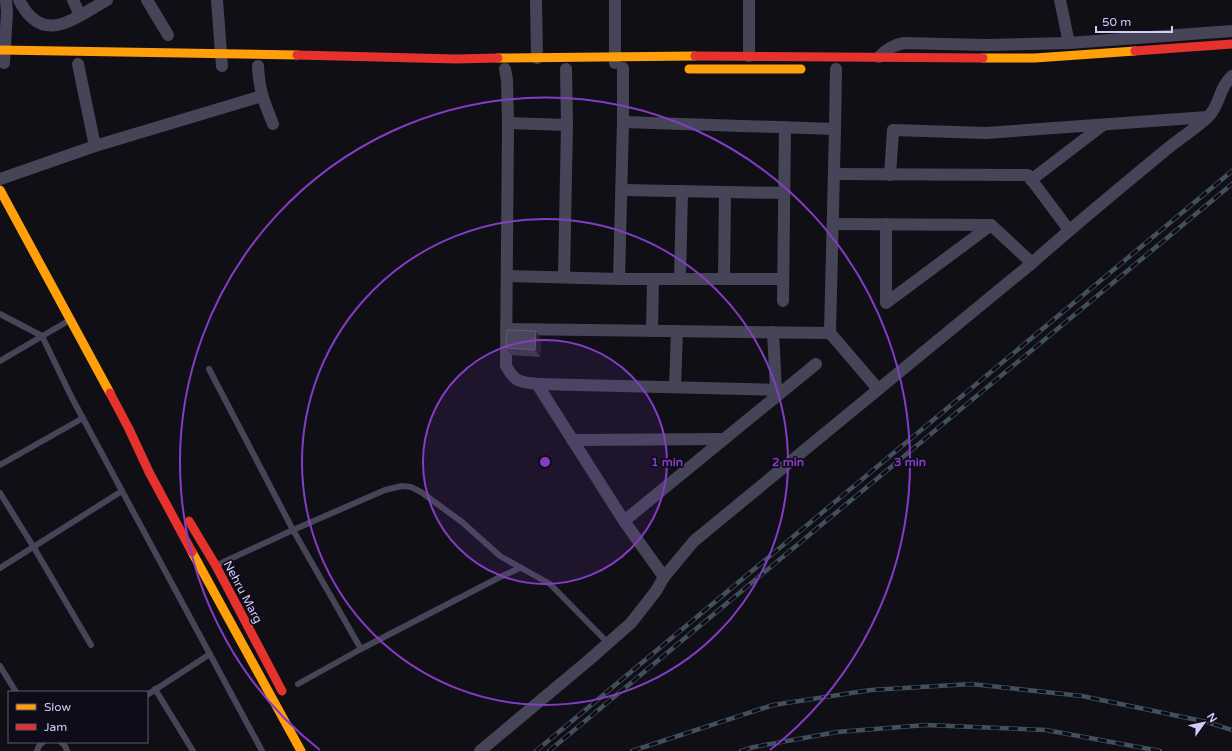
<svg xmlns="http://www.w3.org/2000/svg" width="1232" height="751" viewBox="0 0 1232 751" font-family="'Varela Round',sans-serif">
<rect width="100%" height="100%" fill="#100f16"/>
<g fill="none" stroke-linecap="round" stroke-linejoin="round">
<g stroke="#464557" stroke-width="6">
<polyline points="0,314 42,336 72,398 262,751"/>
<polyline points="0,361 68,321"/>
<polyline points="209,369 293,530 361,649"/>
<polyline points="0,465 83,418"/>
<polyline points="0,493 33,546 91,645"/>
<polyline points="217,565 293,530 385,490 402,486 411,487 421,492 462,522 500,556 550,584 608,643"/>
<polyline points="0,568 122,491"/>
<polyline points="0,666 16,692"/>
<polyline points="298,684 361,649 500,577 520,568"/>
<polyline points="155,689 193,751"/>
<polyline points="147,695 210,654"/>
<polyline points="61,742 65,746 67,751"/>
<polyline points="37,751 39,746 43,742"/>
</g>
<g stroke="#464557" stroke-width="12">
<path d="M19,0C43,47 74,18 107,0"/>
<polyline points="73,0 80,15"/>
<polyline points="147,0 168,35"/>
<polyline points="217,0 222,66"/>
<polyline points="536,0 537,58"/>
<polyline points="615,0 615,63"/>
<polyline points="749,0 749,56"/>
<polyline points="1060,0 1069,43"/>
<path d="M879,57C887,49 893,45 904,43L987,45L1069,43L1232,31"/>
<polyline points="4,63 7,12 6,0"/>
<polyline points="78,64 95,146"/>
<path d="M258,66C259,90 264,102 273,124"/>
<path d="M505,69L507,80L508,123L506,366C515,382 519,382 537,384L624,521L664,577"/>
<polyline points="623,122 835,129"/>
<polyline points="508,123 567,125"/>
<polyline points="834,174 1028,175 1069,230"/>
<polyline points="890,175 893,130 986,133 1207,117"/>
<polyline points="0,179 95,146 262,96"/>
<polyline points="1031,180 1103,125"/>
<polyline points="622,190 784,193"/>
<polyline points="833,224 991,225 1032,263"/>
<polyline points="886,224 886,303 991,225"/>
<polyline points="507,276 619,279 783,279"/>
<polyline points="564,277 567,125 566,69"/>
<polyline points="619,279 623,122 623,68"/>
<polyline points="680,279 682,191"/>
<polyline points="724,279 725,192"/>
<polyline points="783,301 785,127"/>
<polyline points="506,329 830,333 878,389"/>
<polyline points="652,331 653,279"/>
<polyline points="773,332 776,390"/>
<polyline points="830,333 835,129 836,69"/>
<polyline points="537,384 784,390"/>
<polyline points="675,387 677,331"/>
<polyline points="572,440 724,439"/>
<polyline points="624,521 816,364"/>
<path d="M480,751L589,660L631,623L656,591L664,577L694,541L1032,263C1076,224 1122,186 1167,149C1180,138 1195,129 1208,117C1220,106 1219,87 1232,76"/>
</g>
<g stroke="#ff9f0a" stroke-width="9">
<polyline points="0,50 297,55"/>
<polyline points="498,58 695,56"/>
<polyline points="983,58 1035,58 1135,51"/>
<polyline points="689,69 801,69"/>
<polyline points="0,190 110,393"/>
<polyline points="192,552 301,751"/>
</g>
<g stroke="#e5322d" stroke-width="9">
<polyline points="1135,51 1232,44"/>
<polyline points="297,55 457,59 498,58"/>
<polyline points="695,56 983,58"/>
<polyline points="110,393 129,429 149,472 192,552"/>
<polyline points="189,521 216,566 282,691"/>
</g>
<defs>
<g id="rail">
<polyline points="536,751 1232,171"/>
<polyline points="549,751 1232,184"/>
<polyline points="632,751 773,705 871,690 971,684 1082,696 1207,722 1232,730"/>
<polyline points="741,751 754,747 837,732 926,725 1046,730 1160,751"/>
</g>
</defs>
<use href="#rail" stroke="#41505d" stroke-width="4.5"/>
<use href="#rail" stroke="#0f0c19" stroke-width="3" stroke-dasharray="9" stroke-linecap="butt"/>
</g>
<polygon fill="#3a3746" points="541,339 540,357 511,355 506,348"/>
<polygon fill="#23202a" points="536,331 541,339 540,357 535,350"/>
<polygon fill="#4b4759" stroke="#605b72" points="507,330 536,331 535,350 506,348"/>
<circle cx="545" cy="462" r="122" fill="#843cc5" fill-opacity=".12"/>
<g fill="none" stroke="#843cc5" stroke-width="2">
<circle cx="545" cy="462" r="122"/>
<circle cx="545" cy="462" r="243"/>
<path d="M320 750A365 365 0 1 1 770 750"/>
</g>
<g text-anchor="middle" stroke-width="3.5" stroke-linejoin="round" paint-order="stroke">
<g font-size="12" fill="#d3caf9" stroke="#0f0c19">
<text transform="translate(243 592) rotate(62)" y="4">Nehru Marg</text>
</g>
</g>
<circle cx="545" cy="462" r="6" fill="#843cc5" stroke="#0f0c19" stroke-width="2"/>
<g font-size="12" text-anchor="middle" font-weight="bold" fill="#843cc5" stroke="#0f0c19" stroke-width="3.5" stroke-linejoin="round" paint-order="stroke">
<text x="667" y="466">1 min</text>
<text x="788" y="466">2 min</text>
<text x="910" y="466">3 min</text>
</g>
<rect x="8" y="691" width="140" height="52" fill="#0f0c19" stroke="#5d5873"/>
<rect x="16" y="704" width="20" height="6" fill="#ff9f0a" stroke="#5d5873"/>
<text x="44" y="711" font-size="12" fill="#d3caf9">Slow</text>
<rect x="16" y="724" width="20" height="6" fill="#e5322d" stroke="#5d5873"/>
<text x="44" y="731" font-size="12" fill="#d3caf9">Jam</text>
<g transform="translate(1204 723) rotate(57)" stroke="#0f0c19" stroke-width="3" paint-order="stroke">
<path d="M0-3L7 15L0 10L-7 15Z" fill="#d3caf9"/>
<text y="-6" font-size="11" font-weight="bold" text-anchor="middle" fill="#d3caf9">N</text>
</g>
<path d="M1096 26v6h76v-6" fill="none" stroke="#d3caf9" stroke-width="2"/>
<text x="1102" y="26" font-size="12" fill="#d3caf9" stroke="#0f0c19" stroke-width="3" paint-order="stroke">50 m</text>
</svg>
